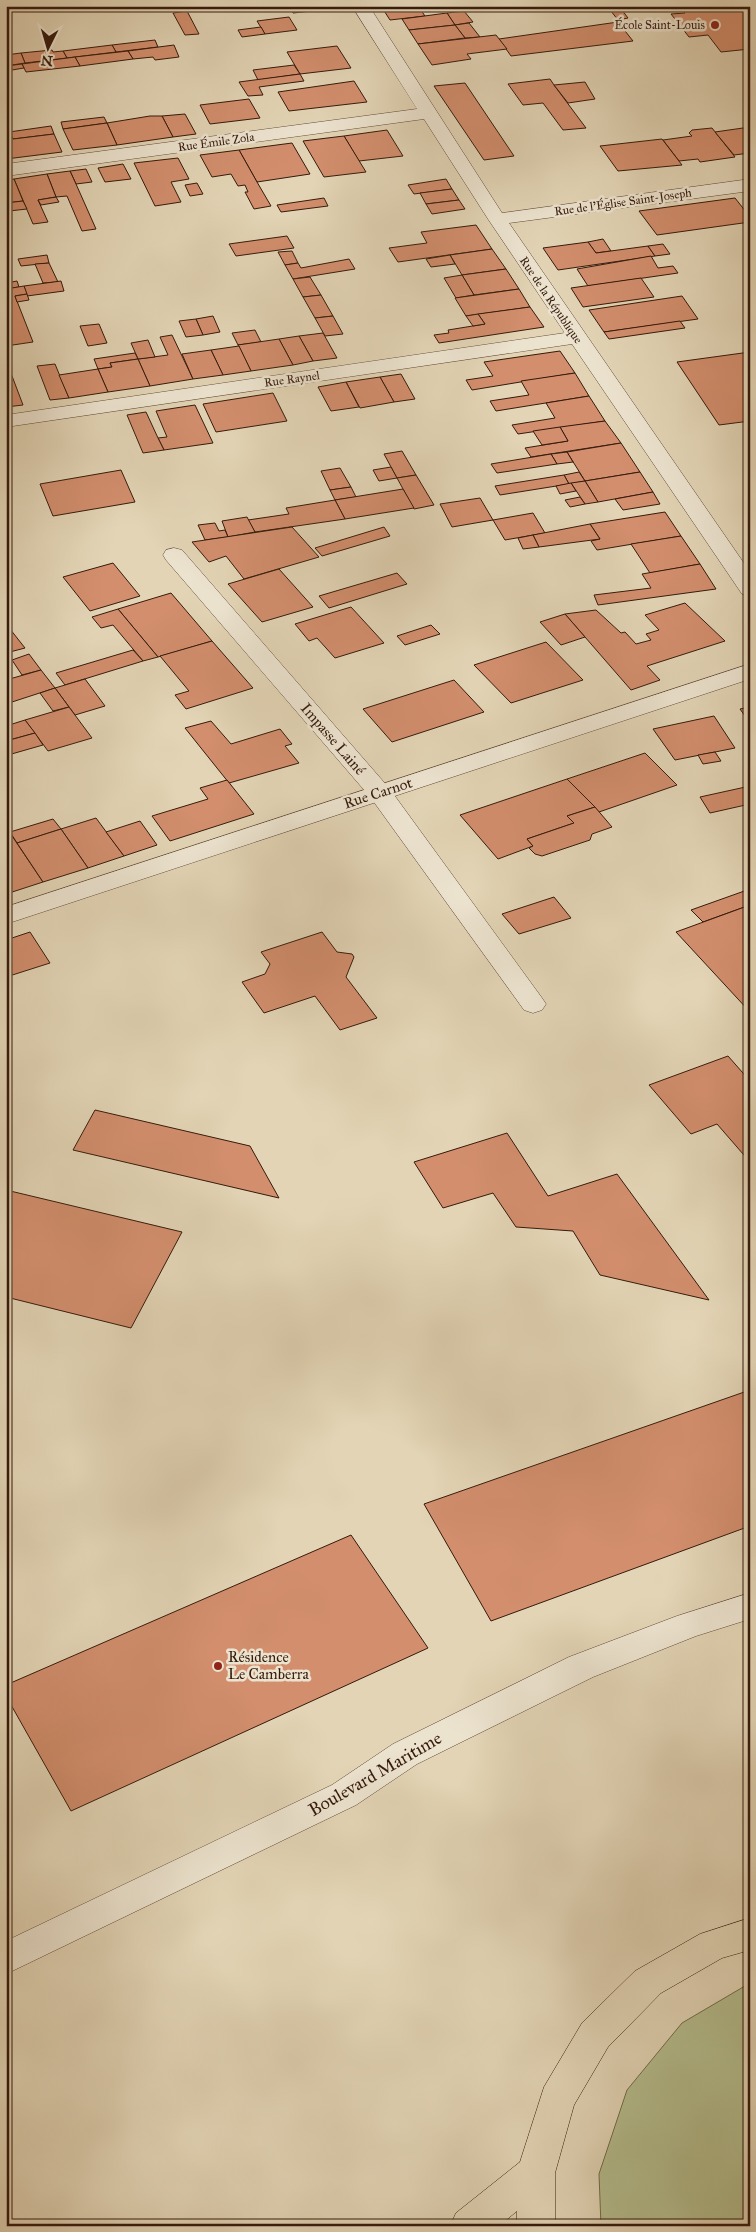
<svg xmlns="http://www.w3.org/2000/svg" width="756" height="2232" viewBox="0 0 756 2232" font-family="'IM FELL Great Primer',serif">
<rect width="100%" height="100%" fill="#e2d4b5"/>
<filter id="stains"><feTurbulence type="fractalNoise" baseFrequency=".004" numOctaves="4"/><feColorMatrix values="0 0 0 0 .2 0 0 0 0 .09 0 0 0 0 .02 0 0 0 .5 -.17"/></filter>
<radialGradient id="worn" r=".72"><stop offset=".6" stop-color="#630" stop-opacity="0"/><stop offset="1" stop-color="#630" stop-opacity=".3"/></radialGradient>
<polygon fill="#b4bc8d" stroke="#746b4c" points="750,1983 750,2226 601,2226 599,2174 627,2090 682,2023"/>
<g fill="#d28e6d" stroke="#351a0c">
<polygon points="92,6 129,6 94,10"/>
<polygon points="289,6 339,6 339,8 293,13"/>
<polygon points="381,6 418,6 425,16 390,20"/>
<polygon points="607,6 619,6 628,18 618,20"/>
<polygon points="680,6 750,6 750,49 721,52 708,35 689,37 671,14 685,13"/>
<polygon points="187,11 199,34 185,35 173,13"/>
<polygon points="464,11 473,22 455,25 447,13"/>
<polygon points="447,13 455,25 409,30 402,19"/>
<polygon points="289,17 297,30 265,34 257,21"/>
<polygon points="618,22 633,41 511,56 499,39"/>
<polygon points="469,23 480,37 465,38 455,25"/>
<polygon points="455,25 465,38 418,44 409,30"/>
<polygon points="261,27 265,34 242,37 238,30"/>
<polygon points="496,35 507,49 467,54 471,59 432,65 418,44"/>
<polygon points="155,40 158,47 116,52 112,45"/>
<polygon points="112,45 116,52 67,58 63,51"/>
<polygon points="174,45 179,57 155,60 153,57 133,59 128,51"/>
<polygon points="337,46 351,68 300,74 287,52"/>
<polygon points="52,50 53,52 63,51 67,58 25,63 21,53"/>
<polygon points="128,51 133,59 80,66 75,57"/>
<polygon points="21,53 25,63 6,66 6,55"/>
<polygon points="75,57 80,66 26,72 22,64"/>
<polygon points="22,64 24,68 6,71 6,66"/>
<polygon points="294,65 300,74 258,80 253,70"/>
<polygon points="300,74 304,81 259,87 263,95 248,96 239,82"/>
<polygon points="550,79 554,85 586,128 563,130 543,103 523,105 508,84"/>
<polygon points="354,81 367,102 289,111 278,92"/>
<polygon points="585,82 595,99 568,103 554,85"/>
<polygon points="465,83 514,156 484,160 434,86"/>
<polygon points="249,99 260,118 210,124 200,105"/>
<polygon points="185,114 196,134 173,137 162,116"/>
<polygon points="150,116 162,116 173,137 117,145 107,123"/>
<polygon points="104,117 107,123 63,129 61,122"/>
<polygon points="107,123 117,145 73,150 63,129"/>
<polygon points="51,126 54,134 13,139 9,132"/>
<polygon points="712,128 735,157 700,162 698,159 679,161 663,140 692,136 689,133 692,130"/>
<polygon points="743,128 750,129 750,153 734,155 715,132"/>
<polygon points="387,130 403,156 359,161 344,136"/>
<polygon points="6,132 9,132 13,139 54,134 62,152 6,159"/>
<polygon points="344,136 366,172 324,177 303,141"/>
<polygon points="662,139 682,165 618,171 600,146"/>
<polygon points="292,143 310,174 257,182 239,150"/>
<polygon points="239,150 257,182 271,206 254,209 245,192 248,192 245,185 238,186 231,174 212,177 200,155"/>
<polygon points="178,158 189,179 171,182 181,202 155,206 134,163"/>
<polygon points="123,164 131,179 105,182 98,168"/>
<polygon points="86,169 92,182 76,184 70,171"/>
<polygon points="70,171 76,184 96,229 82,231 67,196 56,197 47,174"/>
<polygon points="47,174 56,197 38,200 48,222 33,224 14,179"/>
<polygon points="14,179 23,201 6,203 6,180"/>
<polygon points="446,179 452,189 414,194 408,185"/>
<polygon points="197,183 203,194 190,196 185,185"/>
<polygon points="452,189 459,200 426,204 420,193"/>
<polygon points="56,197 59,202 41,205 38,200"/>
<polygon points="324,198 328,206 281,212 277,205"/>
<polygon points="735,198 750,217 750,222 657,235 639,211"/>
<polygon points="459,200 465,209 432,214 426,204"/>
<polygon points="23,201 27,209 9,211 6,203"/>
<polygon points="476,225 492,249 398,262 389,248 427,243 421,232"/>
<polygon points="287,236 294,248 236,256 229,244"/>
<polygon points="603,239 611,251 596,253 588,242"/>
<polygon points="588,242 596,253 648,246 655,256 558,270 543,248"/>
<polygon points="663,244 670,254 655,256 648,246"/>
<polygon points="492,249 506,269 462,275 450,255"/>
<polygon points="292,251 298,263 285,265 278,252"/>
<polygon points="47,255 49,263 21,266 18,259"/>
<polygon points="450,255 455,264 431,267 426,259"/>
<polygon points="651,256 658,268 673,266 678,273 588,286 577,269"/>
<polygon points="349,259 355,269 293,279 285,265 298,263 301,268"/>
<polygon points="49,263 58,282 43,283 35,264"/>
<polygon points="506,269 519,289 474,295 462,275"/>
<polygon points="462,275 474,295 456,298 444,278"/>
<polygon points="310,277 321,295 303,297 293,279"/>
<polygon points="641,278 654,297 583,307 571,288"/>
<polygon points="17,281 19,287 6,289 6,283"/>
<polygon points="61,281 64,291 27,296 24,286"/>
<polygon points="24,286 27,294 15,296 33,342 6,346 6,289"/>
<polygon points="519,289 530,307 466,316 455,298"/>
<polygon points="27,294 29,300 17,302 15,296"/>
<polygon points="321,295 333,316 315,318 303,297"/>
<polygon points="682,296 698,319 604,332 589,310"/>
<polygon points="530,307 544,327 439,343 434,335 449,333 448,330 485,324 478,314"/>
<polygon points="478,314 485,324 473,326 466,316"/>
<polygon points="213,316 220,332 203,335 196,319"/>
<polygon points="333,316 343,334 325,336 315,318"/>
<polygon points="196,319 203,335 186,337 179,321"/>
<polygon points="680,321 685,328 609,339 604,332"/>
<polygon points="99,324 107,343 88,346 80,326"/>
<polygon points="255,330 261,342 238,345 232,333"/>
<polygon points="323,333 337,358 313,361 299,336"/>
<polygon points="172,335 193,379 150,386 138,359 168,355 160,337"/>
<polygon points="299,336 313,361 293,365 279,339"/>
<polygon points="279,339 293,365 251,371 238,345"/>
<polygon points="148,340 155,357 138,359 131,343"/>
<polygon points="239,346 251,371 223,375 211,350"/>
<polygon points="211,350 223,375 193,379 182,354"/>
<polygon points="560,351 575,373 472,390 466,380 493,376 484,362"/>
<polygon points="750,352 750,421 719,425 677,362"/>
<polygon points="135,353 138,359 110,363 112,367 98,369 94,359"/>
<polygon points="138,359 150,386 108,392 98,369 112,367 110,363"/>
<polygon points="55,364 69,398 50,400 37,366"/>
<polygon points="6,368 9,368 23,405 6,407"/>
<polygon points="98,369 108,392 69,398 59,375"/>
<polygon points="575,373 589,396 496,411 490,401 529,395 521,381"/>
<polygon points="401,374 415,399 394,402 380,377"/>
<polygon points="380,377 394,402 360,408 346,382"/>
<polygon points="346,382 359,407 331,411 318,387"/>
<polygon points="273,393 287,421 216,432 203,404"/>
<polygon points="589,396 605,421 518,434 512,425 555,418 546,403"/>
<polygon points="195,405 213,443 164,450 158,438 167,437 156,411"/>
<polygon points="146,412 158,438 164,450 143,453 127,415"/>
<polygon points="605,421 621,443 531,457 525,448 568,441 560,427"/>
<polygon points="560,427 568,441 542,445 533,431"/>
<polygon points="621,443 640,472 585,481 567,452"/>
<polygon points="402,451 416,475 397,478 384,454"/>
<polygon points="567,452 573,462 557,464 551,454"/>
<polygon points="551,454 557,464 497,473 491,464"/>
<polygon points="391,467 397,478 379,481 373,470"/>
<polygon points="340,468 351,487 330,490 321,471"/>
<polygon points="121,470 135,502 53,516 40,484"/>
<polygon points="579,472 585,481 569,484 564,475"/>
<polygon points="640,472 653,492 598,502 585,481"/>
<polygon points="416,475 434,505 414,509 397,478"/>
<polygon points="564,475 569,484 500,495 495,486"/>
<polygon points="585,481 598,502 585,504 571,483"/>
<polygon points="571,483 576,491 560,494 556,486"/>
<polygon points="351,487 356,497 335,500 330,490"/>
<polygon points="403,489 414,508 345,519 335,500"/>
<polygon points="653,492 660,504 623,510 615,499"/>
<polygon points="580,497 585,504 570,507 565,500"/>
<polygon points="480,498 493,520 452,527 440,504"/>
<polygon points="335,500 345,519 255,532 248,520 289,514 286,508"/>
<polygon points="665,512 681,536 597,550 591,541 600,539 590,524"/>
<polygon points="533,513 545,533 505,540 493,520"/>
<polygon points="247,517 255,532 228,537 222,521"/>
<polygon points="215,523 219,531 225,530 228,537 205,540 198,525"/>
<polygon points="590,524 600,539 539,547 533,535"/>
<polygon points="292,527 319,557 244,579 226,556 209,562 192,542"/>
<polygon points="384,527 390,536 322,556 315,548"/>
<polygon points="533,535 539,547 523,549 518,538"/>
<polygon points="681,536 700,564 650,573 631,544"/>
<polygon points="113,563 140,596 90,611 63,577"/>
<polygon points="700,564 716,589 598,605 594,595 651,588 642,574"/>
<polygon points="279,569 313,607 262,622 228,584"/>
<polygon points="397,573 407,584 329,608 319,596"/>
<polygon points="171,593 212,641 158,657 118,609"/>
<polygon points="685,603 725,641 647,666 660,680 631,690 565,614 596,610 621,633 625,632 636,644 651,640 646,634 659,630 645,615"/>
<polygon points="351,607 384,643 335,658 317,638 309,641 295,624"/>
<polygon points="118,609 158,657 143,661 113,625 101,628 92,617"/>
<polygon points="565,614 585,637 561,645 540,622"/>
<polygon points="431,625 440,634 405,645 397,636"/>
<polygon points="10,629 25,648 6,653 6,630"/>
<polygon points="212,641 253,688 186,709 175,695 189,691 160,656"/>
<polygon points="546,642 583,680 511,703 474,665"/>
<polygon points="133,650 143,661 65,685 56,673"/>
<polygon points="29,654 41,670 22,675 12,660"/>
<polygon points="41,670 55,688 12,702 6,694 6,680"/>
<polygon points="85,679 105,706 75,715 55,688"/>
<polygon points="454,680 484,712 392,742 363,709"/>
<polygon points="55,688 69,707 53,711 40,693"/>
<polygon points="69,707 92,738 48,751 25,720"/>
<polygon points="750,707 750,723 740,709"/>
<polygon points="714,716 735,748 675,760 653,729"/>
<polygon points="25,720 35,733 6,741 6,726"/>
<polygon points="211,721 231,744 280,729 292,744 285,746 299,763 229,783 185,728"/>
<polygon points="35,733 43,745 8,755 6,741"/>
<polygon points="715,752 721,761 703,764 698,755"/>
<polygon points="645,753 677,785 599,812 567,779"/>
<polygon points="567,779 595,807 567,816 574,823 527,839 533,846 498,859 460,815"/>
<polygon points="227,780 254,814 170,841 152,816 208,799 200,788"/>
<polygon points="750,786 750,804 710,813 700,797"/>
<polygon points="595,807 612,827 592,834 590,840 542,856 535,854 529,848 533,846 527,839 574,823 567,816"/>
<polygon points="96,818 124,856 88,868 61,829"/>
<polygon points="53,819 61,829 17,843 10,832"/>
<polygon points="140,821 157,845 124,856 106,832"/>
<polygon points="6,827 43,882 6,894"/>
<polygon points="61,829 88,868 43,882 17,843"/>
<polygon points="750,889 750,905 703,922 691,910"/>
<polygon points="554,897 571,918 519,934 502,914"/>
<polygon points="750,905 750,1012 676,932"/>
<polygon points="30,932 50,963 6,977 6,940"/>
<polygon points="322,932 337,952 352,954 354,957 346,977 377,1018 340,1030 315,996 264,1013 242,982 265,974 270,964 261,952"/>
<polygon points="728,1056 750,1081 750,1162 717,1124 691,1134 649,1085"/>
<polygon points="95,1110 250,1146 279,1198 73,1150"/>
<polygon points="507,1133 548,1196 617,1174 709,1300 600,1275 573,1231 516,1227 493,1193 443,1208 414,1162"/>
<polygon points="6,1190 182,1232 131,1328 6,1297"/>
<polygon points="750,1390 750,1526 491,1621 424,1504"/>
<polygon points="351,1535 428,1648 71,1811 6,1696 6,1685"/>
</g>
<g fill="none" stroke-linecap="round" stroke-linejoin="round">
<defs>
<g id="minor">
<polygon points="352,6 369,6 502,213 750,179 750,191 509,223 750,572 750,596 742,594 572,344 6,427 6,415 565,333 488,219 424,119 6,176 6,164 417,109"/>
<polygon points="174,548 182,550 389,788 542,998 546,1004 542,1010 533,1013 524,1010 371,798 166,560 163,555 166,550"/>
</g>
<g id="tertiary">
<polygon points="750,664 750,679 6,924 6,907"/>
<polygon points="750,1593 750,1619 696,1636 593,1677 417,1764 356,1805 6,1974 6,1941 332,1785 393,1744 569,1657 677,1616"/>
</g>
<polygon id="primary" points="750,1918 750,1950 722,1958 661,1993 608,2047 574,2105 555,2173 555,2226 517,2226 517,2211 499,2226 450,2226 456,2213 520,2162 544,2087 582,2023 635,1971 700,1934"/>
</defs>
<use href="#minor" stroke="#604836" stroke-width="1"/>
<use href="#tertiary" stroke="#604836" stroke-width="1"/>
<use href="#primary" stroke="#351a0c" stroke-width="1"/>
<use href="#minor" fill="#ece3cf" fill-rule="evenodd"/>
<use href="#tertiary" fill="#ece3cf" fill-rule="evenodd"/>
<use href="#primary" fill="#e2d4b5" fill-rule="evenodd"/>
</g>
<g fill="#8f2418" stroke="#ece3cf" stroke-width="2">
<circle cx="715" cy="25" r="5"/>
<circle cx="218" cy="1666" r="5"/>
</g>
<g text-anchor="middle" stroke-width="5" stroke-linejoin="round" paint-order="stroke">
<g font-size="12" fill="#351a0c" stroke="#ece3cf" text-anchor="end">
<text x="705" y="29">École Saint-Louis</text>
</g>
<g font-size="12" fill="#351a0c" stroke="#ece3cf">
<text transform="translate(216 142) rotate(-8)" y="4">Rue Émile Zola</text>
<text transform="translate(623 202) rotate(-8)" y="4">Rue de l'Église Saint-Joseph</text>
<text transform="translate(551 300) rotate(56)" y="4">Rue de la République</text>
<text transform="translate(292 379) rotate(-8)" y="4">Rue Raynel</text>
</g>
<g font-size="15" fill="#351a0c" stroke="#ece3cf">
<text transform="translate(333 739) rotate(49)" y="5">Impasse Lainé</text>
<text transform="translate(378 793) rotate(-18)" y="5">Rue Carnot</text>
</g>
<g font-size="15" fill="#351a0c" stroke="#ece3cf" text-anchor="start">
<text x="228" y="1662">Résidence<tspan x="228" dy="17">Le Camberra</tspan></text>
</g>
<g font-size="18" fill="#351a0c" stroke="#ece3cf">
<text transform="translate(375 1774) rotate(-30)" y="6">Boulevard Maritime</text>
</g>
</g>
<rect width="756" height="2232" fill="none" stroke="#e2d4b5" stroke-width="25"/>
<rect x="8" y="8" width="741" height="2217" fill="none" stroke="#351a0c" stroke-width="2.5"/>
<rect x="12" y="12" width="731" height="2207" fill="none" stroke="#351a0c"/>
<g transform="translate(48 48) rotate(185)" stroke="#ece3cf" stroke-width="4" paint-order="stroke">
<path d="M0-4L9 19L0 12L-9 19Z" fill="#351a0c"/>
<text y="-8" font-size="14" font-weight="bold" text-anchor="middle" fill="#351a0c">N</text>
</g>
<rect width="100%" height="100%" filter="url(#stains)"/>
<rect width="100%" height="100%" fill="url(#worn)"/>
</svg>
